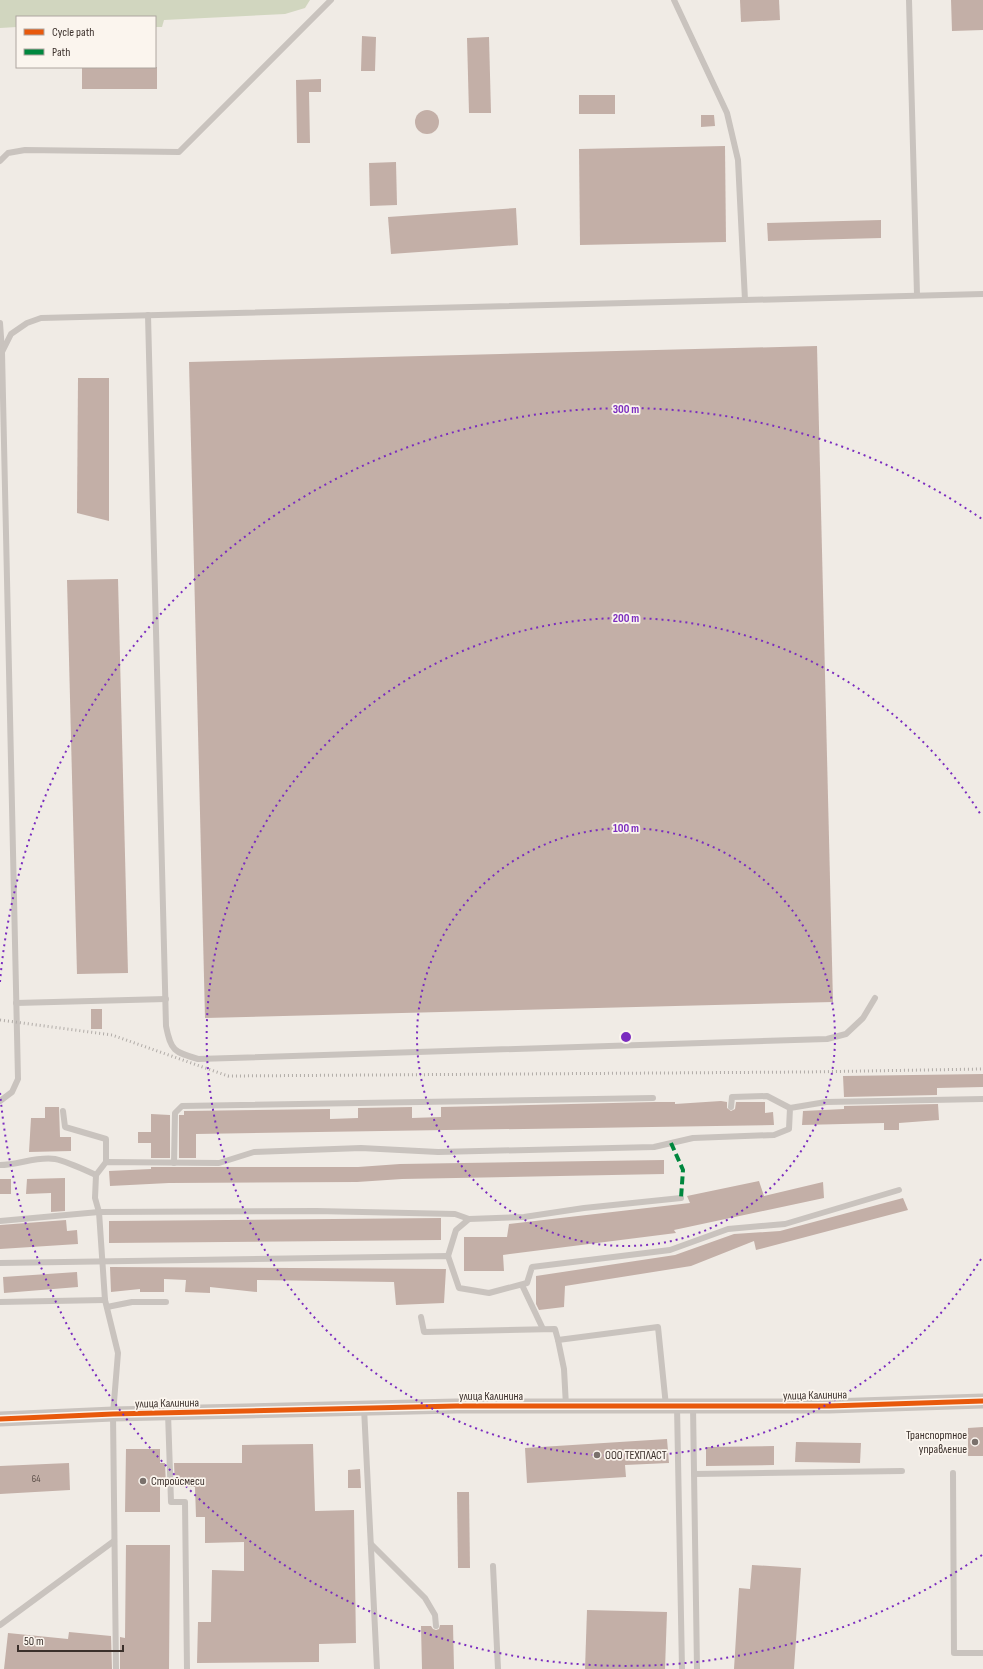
<svg xmlns="http://www.w3.org/2000/svg" width="983" height="1669" viewBox="0 0 983 1669" font-family="'Sofia Sans Condensed',sans-serif">
<rect width="100%" height="100%" fill="#f0ebe5"/>
<polygon fill="#d1d6bf" points="0,0 310,0 305,8 285,14 164,20 162,27 155,27 155,17 17,17 17,27 0,28"/>
<g fill="#c3afa7">
<polygon points="740,0 779,0 780,20 741,22"/>
<polygon points="951,0 983,0 983,30 952,31"/>
<polygon points="362,36 376,37 375,71 361,71"/>
<polygon points="489,37 491,113 469,113 467,38"/>
<rect x="82" y="67" width="75" height="22"/>
<polygon points="321,79 321,92 309,92 310,143 297,143 296,80"/>
<rect x="579" y="95" width="36" height="19"/>
<circle cx="427" cy="122" r="12"/>
<polygon points="701,115 714,115 715,126 701,127"/>
<polygon points="725,146 726,242 580,245 579,149"/>
<polygon points="396,162 397,205 370,206 369,163"/>
<polygon points="516,208 518,245 391,254 388,217"/>
<polygon points="881,220 881,238 768,241 767,223"/>
<polygon points="817,346 833,1002 205,1018 189,362"/>
<polygon points="78,378 109,378 109,521 77,513"/>
<polygon points="118,579 128,973 77,974 67,580"/>
<rect x="91" y="1009" width="11" height="20"/>
<polygon points="983,1074 983,1087 937,1088 937,1095 844,1097 843,1076"/>
<polygon points="721,1101 727,1102 727,1108 731,1111 735,1109 736,1102 765,1102 765,1113 773,1112 774,1125 196,1134 196,1158 179,1158 179,1115 184,1115 184,1111 330,1109 330,1119 358,1118 358,1108 412,1107 412,1118 441,1117 441,1107 655,1102 675,1102 675,1104"/>
<polygon points="938,1104 939,1120 899,1123 899,1130 884,1130 884,1123 802,1125 803,1111 844,1109 844,1106"/>
<polygon points="45,1107 59,1107 60,1137 71,1137 71,1151 29,1152 31,1118 45,1118"/>
<polygon points="151,1114 170,1115 170,1158 151,1158 151,1143 138,1143 138,1132 151,1132"/>
<polygon points="664,1160 664,1174 402,1179 357,1182 169,1183 110,1186 109,1171 151,1169 151,1167 358,1167 400,1164"/>
<polygon points="65,1178 65,1211 51,1212 51,1193 26,1194 27,1179"/>
<rect x="0" y="1179" width="11" height="15"/>
<polygon points="759,1181 764,1196 823,1182 824,1198 674,1230 676,1233 503,1255 504,1271 464,1271 464,1237 507,1237 509,1224 690,1203 687,1196"/>
<polygon points="903,1198 908,1210 756,1250 754,1241 691,1266 565,1286 564,1307 539,1310 536,1304 536,1276 675,1255 734,1234 780,1231"/>
<polygon points="441,1218 441,1240 109,1243 109,1221"/>
<polygon points="66,1220 67,1231 77,1230 78,1244 0,1249 0,1225"/>
<polygon points="110,1267 446,1269 444,1303 396,1305 394,1282 257,1280 257,1292 210,1287 210,1293 185,1292 186,1280 164,1279 164,1292 140,1292 140,1289 111,1292"/>
<polygon points="77,1272 78,1287 4,1293 3,1277"/>
<polygon points="983,1427 983,1456 968,1456 968,1428"/>
<polygon points="667,1439 669,1463 625,1465 626,1477 527,1483 525,1448"/>
<polygon points="796,1442 861,1443 860,1463 795,1462"/>
<polygon points="313,1444 315,1511 354,1510 356,1643 319,1644 319,1662 197,1663 198,1622 211,1622 212,1570 244,1571 244,1542 205,1543 205,1517 196,1517 195,1487 175,1486 174,1463 242,1463 242,1445"/>
<polygon points="774,1446 774,1465 706,1466 706,1447"/>
<polygon points="126,1449 160,1449 160,1463 165,1463 166,1486 160,1486 160,1512 125,1512"/>
<polygon points="69,1463 70,1490 0,1494 0,1466"/>
<polygon points="360,1469 361,1488 348,1488 348,1470"/>
<polygon points="457,1492 469,1492 470,1568 458,1568"/>
<polygon points="126,1545 170,1545 169,1669 120,1669 120,1637 125,1638"/>
<polygon points="752,1565 801,1568 794,1669 734,1669 739,1588 750,1589"/>
<polygon points="587,1610 667,1612 665,1669 585,1669"/>
<polygon points="440,1625 453,1625 454,1669 422,1669 421,1626 431,1626 433,1629 436,1630 439,1629"/>
<polygon points="69,1632 111,1636 112,1669 4,1669 8,1633 68,1639"/>
</g>
<g fill="none" stroke-linecap="round" stroke-linejoin="round">
<g stroke="#c9c3be" stroke-width="6">
<polyline points="674,0 727,113 738,160 745,300"/>
<polyline points="909,0 917,295"/>
<polyline points="0,161 8,153 25,150 179,152 331,0"/>
<path d="M148,315L166,1026C171,1051 174,1052 198,1059L827,1039L846,1034L863,1018L875,998"/>
<polyline points="0,323 2,351"/>
<polyline points="16,1003 166,999"/>
<polyline points="0,1101 12,1092 18,1079 2,352 11,334 27,323 41,318 983,294"/>
<polyline points="731,1107 732,1097 767,1096 790,1108"/>
<polyline points="63,1111 65,1127 106,1139 106,1162"/>
<polyline points="174,1163 175,1113 182,1106 653,1098"/>
<path d="M0,1165C18,1165 37,1156 55,1159C66,1161 85,1170 96,1175"/>
<polyline points="0,1221 99,1212 316,1211 455,1214 469,1219"/>
<polyline points="448,1256 456,1230 469,1219 524,1217 584,1208 681,1198"/>
<polyline points="0,1263 448,1256 459,1288 489,1293 527,1283 532,1267 670,1250 728,1229 785,1224 899,1190"/>
<polyline points="522,1285 543,1329"/>
<polyline points="0,1302 105,1300"/>
<polyline points="107,1307 132,1302 166,1302"/>
<polyline points="421,1317 424,1332 555,1329 558,1340 658,1327 666,1406"/>
<polyline points="558,1340 564,1369 566,1406"/>
<polyline points="677,1406 682,1669"/>
<polyline points="693,1406 697,1669"/>
<polyline points="364,1408 377,1669"/>
<polyline points="168,1413 171,1502 185,1502 187,1669"/>
<polyline points="953,1473 954,1653 983,1653"/>
<polyline points="694,1474 902,1471"/>
<polyline points="371,1544 425,1598 435,1615 436,1626"/>
<polyline points="493,1566 498,1669"/>
<polyline points="0,1625 114,1541"/>
<polyline points="116,1669 113,1414 118,1353 105,1300 99,1212 95,1198 96,1175 106,1162 219,1163 254,1152 361,1148 438,1152 654,1147 693,1138 774,1135 789,1129 790,1108 826,1102 983,1099"/>
</g>
<polyline stroke="#c9c3be" stroke-width="15" points="0,1419 113,1414 456,1406 829,1406 983,1401"/>
<polyline stroke="#b1aca8" stroke-width="3" stroke-dasharray="1 3" stroke-linecap="butt" points="0,1020 112,1035 228,1076 806,1072 983,1069"/>
<polyline stroke="#00873e" stroke-width="4" stroke-dasharray="8 4" stroke-linecap="butt" points="671,1143 683,1170 681,1198"/>
<defs>
<polyline id="cycleway" points="0,1419 113,1414 456,1406 829,1406 983,1401"/>
</defs>
<use href="#cycleway" stroke="#fbf5ee" stroke-width="8"/>
<use href="#cycleway" stroke="#e8590c" stroke-width="5"/>
</g>
<g fill="none" stroke="#7b2cbf" stroke-width="2" stroke-dasharray="2 4">
<circle cx="626" cy="1037" r="209"/>
<path d="M981 1259A419 419 0 1 1 981 815"/>
<path d="M982 1555A628 628 0 0 1 0 1092M0 982A628 628 0 0 1 982 519"/>
</g>
<g fill="#7a716c" stroke="#fbf5ee" stroke-width="1.5">
<circle cx="975" cy="1442" r="4"/>
<circle cx="597" cy="1455" r="4"/>
<circle cx="143" cy="1481" r="4"/>
</g>
<g text-anchor="middle" stroke-width="3.5" stroke-linejoin="round" paint-order="stroke">
<g font-size="10" fill="#5d504a">
<text x="36" y="1482">64</text>
</g>
<g font-size="12" fill="#3b302b" stroke="#fbf5ee">
<text transform="translate(815 1395) rotate(-1)" y="4">улица Калинина</text>
<text x="491" y="1400">улица Калинина</text>
<text transform="translate(167 1403) rotate(-1)" y="4">улица Калинина</text>
</g>
<g font-size="12" fill="#3b302b" stroke="#fbf5ee" text-anchor="start">
<text x="967" y="1439" text-anchor="end">Транспортное<tspan x="967" dy="14">управление</tspan></text>
<text x="605" y="1459">ООО ТЕХПЛАСТ</text>
<text x="151" y="1485">Стройсмеси</text>
</g>
</g>
<circle cx="626" cy="1037" r="6" fill="#7b2cbf" stroke="#fbf5ee" stroke-width="2"/>
<g font-size="12" text-anchor="middle" font-weight="bold" fill="#7b2cbf" stroke="#fbf5ee" stroke-width="3.5" stroke-linejoin="round" paint-order="stroke">
<text x="626" y="413">300 m</text>
<text x="626" y="622">200 m</text>
<text x="626" y="832">100 m</text>
</g>
<rect x="16" y="16" width="140" height="52" fill="#fbf5ee" stroke="#aea6a0"/>
<rect x="24" y="29" width="20" height="6" fill="#e8590c" stroke="#aea6a0"/>
<text x="52" y="36" font-size="12" fill="#3b302b">Cycle path</text>
<rect x="24" y="49" width="20" height="6" fill="#00873e" stroke="#aea6a0"/>
<text x="52" y="56" font-size="12" fill="#3b302b">Path</text>
<path d="M18 1645v6h105v-6" fill="none" stroke="#3b302b" stroke-width="2"/>
<text x="24" y="1645" font-size="12" fill="#3b302b" stroke="#fbf5ee" stroke-width="3" paint-order="stroke">50 m</text>
</svg>
